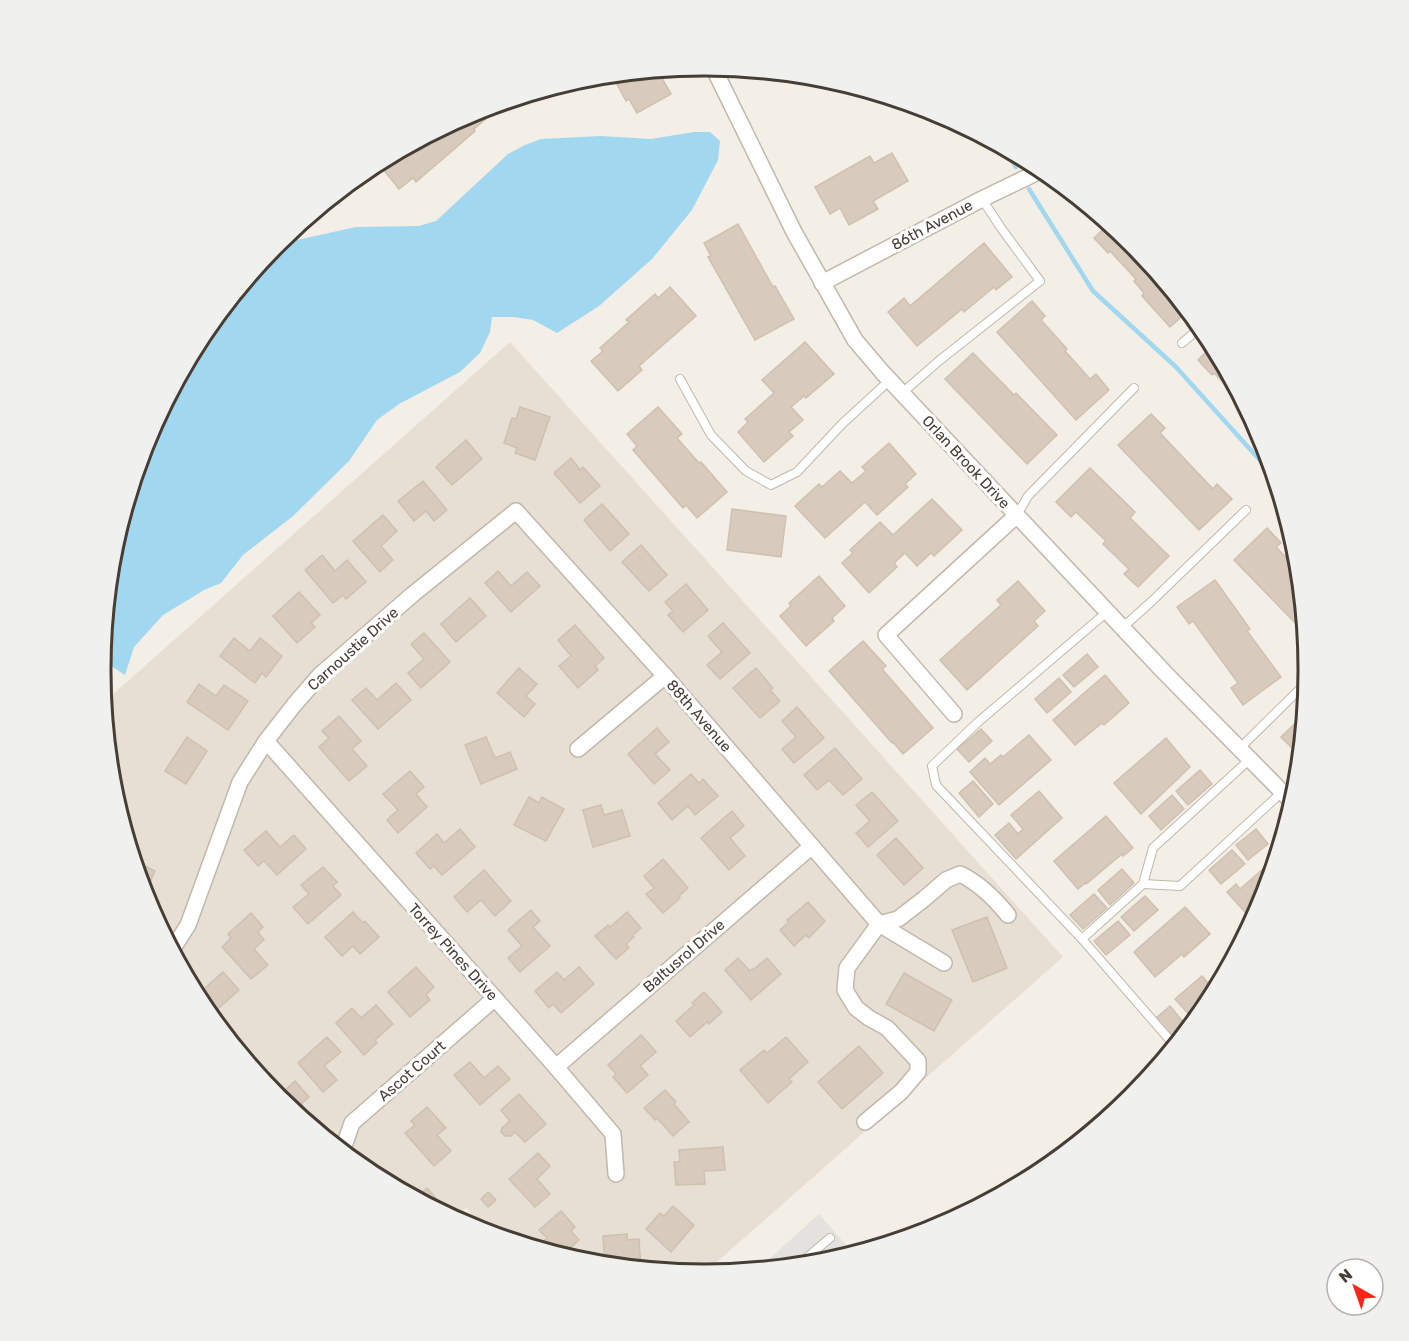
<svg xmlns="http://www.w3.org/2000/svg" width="1409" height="1341" viewBox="0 0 1409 1341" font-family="Rubik,sans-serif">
<rect width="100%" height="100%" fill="#f3eee6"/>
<polygon fill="#e7dfd4" points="510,342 1063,957 702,1275 586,1263 490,1234 466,1208 453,1218 368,1173 277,1098 202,1006 146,902 112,788 103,703"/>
<polygon fill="#e4e1de" points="819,1214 846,1245 829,1261 822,1263 757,1270"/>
<polygon fill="#a2d7f0" points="694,132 710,132 720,141 718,160 692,210 652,259 599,306 557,333 533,320 514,317 492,317 490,332 480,353 460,372 399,404 377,420 349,461 293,516 243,555 221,583 204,590 163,615 134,647 125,675 108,664 102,652 112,552 146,439 202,334 218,315 227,308 251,279 269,262 297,240 356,227 419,226 436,221 508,154 525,145 541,139 600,136 651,139"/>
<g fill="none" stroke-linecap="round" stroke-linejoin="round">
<g stroke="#a2d7f0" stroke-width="4.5">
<polyline points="1004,148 1016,167"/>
<polyline points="1029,189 1093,291 1176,367 1258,458 1276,482"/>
</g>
</g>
<g fill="#d8cbbe" stroke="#cfc0af" stroke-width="1.5">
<polygon points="658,71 671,94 637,113 629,99 626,101 612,75"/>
<polygon points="479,110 486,119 474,129 475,131 416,182 413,178 399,189 378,163"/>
<polygon points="892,153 908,181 873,201 878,209 849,225 840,208 830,214 815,187 870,156 874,163"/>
<polygon points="738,224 773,287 775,286 794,319 755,340 708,257 711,256 704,243"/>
<polygon points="1109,224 1132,243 1188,311 1170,327 1142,296 1144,293 1134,281 1136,279 1110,251 1108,253 1094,238"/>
<polygon points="984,243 1012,277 996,290 994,287 964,312 962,309 917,346 888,312 904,298 910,306"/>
<polygon points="670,287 696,316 639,366 642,370 618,391 591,361 603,351 600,348 629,322 626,320 655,294 658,298"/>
<polygon points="1032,301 1045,316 1041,320 1067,349 1065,351 1090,379 1096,374 1109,390 1076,420 997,332"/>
<polygon points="805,342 834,374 806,398 804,396 791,407 803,420 789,432 793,436 764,462 738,432 748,422 745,419 774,393 762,380"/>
<polygon points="1213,345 1257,428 1247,417 1249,414 1238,403 1241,400 1214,373 1212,375 1198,360"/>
<polygon points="973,353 1014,395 1016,393 1057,435 1027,464 945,379"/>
<polygon points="520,407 550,417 535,460 515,453 517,448 504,443 512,418 516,419"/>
<polygon points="658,407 682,434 677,438 699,463 701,462 727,492 697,518 686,505 683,508 633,450 637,446 627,434"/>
<polygon points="1151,414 1165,428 1160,433 1213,489 1217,484 1232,499 1199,530 1118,445"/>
<polygon points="466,440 482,459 452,485 436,467"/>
<polygon points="889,443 916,474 905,484 908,487 877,515 865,502 825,538 795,506 819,484 822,487 840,471 852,483 866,471 862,467"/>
<polygon points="571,458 580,470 583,467 600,486 580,503 554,473"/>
<polygon points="1090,468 1135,512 1130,518 1169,556 1138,587 1124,574 1129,569 1103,544 1106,541 1076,512 1071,517 1056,502"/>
<polygon points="423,481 447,510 434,521 426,511 414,521 398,501"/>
<polygon points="932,499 962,530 934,556 931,553 917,566 905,553 894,563 897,567 869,593 842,563 853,553 850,550 880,522 893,535"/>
<polygon points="602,504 629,534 610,551 584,520"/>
<polygon points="732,509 786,516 781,557 727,550"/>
<polygon points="383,515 397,531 381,546 393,560 380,572 353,541"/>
<polygon points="1267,528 1281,543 1276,547 1299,571 1305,633 1234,560"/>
<polygon points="641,545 667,575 649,591 622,562"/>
<polygon points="322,555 335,571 347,560 366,582 346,599 343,595 333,603 305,570"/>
<polygon points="498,571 511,586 527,572 540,586 511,612 485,583"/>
<polygon points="819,576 845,606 832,618 834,621 806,646 780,616 791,606 789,603"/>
<polygon points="1215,580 1250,629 1247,631 1281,677 1243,705 1231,688 1238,683 1193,621 1189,624 1177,607"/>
<polygon points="1018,581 1045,611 1034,621 1038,626 967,690 940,660 1001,605 997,600"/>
<polygon points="686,584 708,610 683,632 668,615 673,611 665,602"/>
<polygon points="299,592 320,615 311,623 315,627 297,643 273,616"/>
<polygon points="470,598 486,616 456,642 441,624"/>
<polygon points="723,623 750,653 720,679 707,665 722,652 708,636"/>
<polygon points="575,625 604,658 595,666 598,670 578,688 559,666 571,656 558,640"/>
<polygon points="424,633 450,662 421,688 408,673 424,659 411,644"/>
<polygon points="234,638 250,651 260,638 282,656 266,677 262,673 255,683 220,656"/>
<polygon points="863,641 886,666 882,669 933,728 903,754 893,742 892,743 829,671"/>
<polygon points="1087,654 1098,667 1074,687 1063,675"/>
<polygon points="519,668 537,684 526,696 535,704 524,717 497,693"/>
<polygon points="756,668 773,688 770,690 780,701 760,718 733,688"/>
<polygon points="1105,675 1129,703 1104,725 1102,723 1075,745 1053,720"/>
<polygon points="1059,678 1071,692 1047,713 1035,699"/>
<polygon points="396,683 411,700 378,729 352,700 366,688 377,700"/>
<polygon points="199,684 216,696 224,685 248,701 228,730 187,702"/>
<polygon points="797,707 824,738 794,763 782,749 796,737 782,721"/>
<polygon points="1305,714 1301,749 1300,747 1295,751 1281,737"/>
<polygon points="339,716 361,741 352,749 367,766 349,781 319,747 329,738 322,731"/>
<polygon points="657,728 669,742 655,754 670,770 654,784 628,754"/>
<polygon points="981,729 992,741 969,762 957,749"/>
<polygon points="1029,735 1051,760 999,805 970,772 985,758 990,764 1001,755 1003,757"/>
<polygon points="187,737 207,751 186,784 165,771"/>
<polygon points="486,737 495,758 510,752 517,769 481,784 465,745"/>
<polygon points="1166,738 1190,767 1141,814 1114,783"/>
<polygon points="835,748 862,779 843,795 829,780 817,790 804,775"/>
<polygon points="1200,770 1212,784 1188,805 1176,791"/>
<polygon points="410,771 424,787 416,794 427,807 398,833 387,820 398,810 383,794"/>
<polygon points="691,774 699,783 703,779 718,796 695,815 688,806 672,820 658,803"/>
<polygon points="973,781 993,804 979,817 959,793"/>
<polygon points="1039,791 1062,818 1016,859 995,835 1009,823 1018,834 1023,829 1011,815"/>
<polygon points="872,792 898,821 868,847 856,833 870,821 856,805"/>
<polygon points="1172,795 1184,809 1161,830 1149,816"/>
<polygon points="529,797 539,803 542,797 564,809 546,841 514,825"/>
<polygon points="601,805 604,815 622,810 630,836 593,847 583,810"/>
<polygon points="732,811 744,826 730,838 745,856 729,870 701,838"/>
<polygon points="1106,816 1133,848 1123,856 1122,854 1086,884 1085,883 1078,889 1054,861"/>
<polygon points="460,829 475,847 442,875 434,866 430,869 416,853 437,834 444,843"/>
<polygon points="1256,829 1268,844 1248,860 1236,845"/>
<polygon points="266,831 280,847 294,835 306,849 277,875 264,861 258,866 244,850"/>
<polygon points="896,838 923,868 904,885 877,855"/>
<polygon points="1232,850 1245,864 1221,884 1209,870"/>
<polygon points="1277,857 1263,902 1253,921 1227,892 1236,884 1240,889"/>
<polygon points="663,859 688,888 679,896 680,898 663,913 646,894 654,888 644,876"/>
<polygon points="133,860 155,871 144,894 143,893"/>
<polygon points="323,867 337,882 333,886 341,895 308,924 293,907 309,894 301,885"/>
<polygon points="1122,869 1134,883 1110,905 1098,890"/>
<polygon points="484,870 511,901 495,916 481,900 467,912 454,897"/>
<polygon points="1094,894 1107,908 1083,929 1070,915"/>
<polygon points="1145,896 1158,910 1134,931 1121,917"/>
<polygon points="808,902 825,921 809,938 806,935 794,946 780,930 789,922 787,920"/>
<polygon points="1185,907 1210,934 1184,957 1182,954 1155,977 1134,952"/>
<polygon points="531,910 540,921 533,927 550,946 520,972 508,958 522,946 508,930"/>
<polygon points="353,912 363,923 365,921 379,937 360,954 353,946 342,956 325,937"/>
<polygon points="627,912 641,928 632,936 634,937 626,944 629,948 616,959 595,936 608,925 610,927"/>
<polygon points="251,913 263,927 258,932 264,940 254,949 268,965 251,979 222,947 231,938 228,934"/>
<polygon points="987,917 1007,968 973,982 952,930"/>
<polygon points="1118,921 1130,935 1106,955 1094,941"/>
<polygon points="738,958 750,971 752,969 753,970 767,958 781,974 751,1000 725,970"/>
<polygon points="416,967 434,987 426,995 430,1000 410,1017 388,992"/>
<polygon points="579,967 594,984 561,1013 553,1004 549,1008 535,991 557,972 564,980"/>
<polygon points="223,972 239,990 210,1016 202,1006 196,996"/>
<polygon points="904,973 952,1000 934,1031 886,1004"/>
<polygon points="1202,976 1215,991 1207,1007 1195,1021 1175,999"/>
<polygon points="704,992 722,1012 709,1024 707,1022 690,1037 676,1021 694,1005 692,1003"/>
<polygon points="376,1005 393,1024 375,1040 377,1043 364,1055 336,1023 352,1008 361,1018"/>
<polygon points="1170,1006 1189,1029 1176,1043 1155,1019"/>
<polygon points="641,1035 656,1052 640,1066 648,1075 627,1093 613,1077 616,1074 608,1065"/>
<polygon points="327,1037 341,1052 324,1066 337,1080 323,1092 298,1063"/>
<polygon points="786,1037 808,1062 789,1079 792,1082 768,1103 740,1070 764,1050 767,1053"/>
<polygon points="859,1046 883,1073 842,1109 818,1082"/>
<polygon points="470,1062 484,1078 498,1066 510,1079 480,1105 454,1075"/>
<polygon points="295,1081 309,1097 301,1104 303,1107 296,1113 277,1098"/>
<polygon points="665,1090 676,1102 674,1104 689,1122 673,1136 657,1118 655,1120 644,1108"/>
<polygon points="519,1094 546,1124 525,1142 515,1132 511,1136 505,1136 501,1132 502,1128 510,1121 501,1110"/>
<polygon points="427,1107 446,1128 437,1135 451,1151 434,1166 405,1133 415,1125 411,1121"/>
<polygon points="723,1147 725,1170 704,1171 705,1184 676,1185 674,1162 680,1162 679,1150"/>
<polygon points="538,1153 550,1166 537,1179 550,1194 535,1207 509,1179"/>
<polygon points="427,1188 440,1203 434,1208 416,1198"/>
<polygon points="488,1192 496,1200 488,1207 481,1199"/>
<polygon points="673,1206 694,1225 671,1252 646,1229 660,1213 664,1216"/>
<polygon points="561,1211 575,1227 571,1231 579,1240 561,1256 536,1248 547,1238 539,1230"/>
<polygon points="627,1234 627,1240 639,1239 641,1269 618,1266 618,1264 605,1265 603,1236"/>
</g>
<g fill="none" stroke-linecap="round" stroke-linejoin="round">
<defs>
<g id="service">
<polyline points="1182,343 1201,327"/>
<polyline points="680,379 711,435 746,471 771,485 797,472 842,424 890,380"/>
<polyline points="902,393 940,360 1040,281 1001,228 982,199"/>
<polyline points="1017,515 1028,496 1134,388"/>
<polyline points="1122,628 1151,602 1246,510"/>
<polyline points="1239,749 1308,681"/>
<polyline points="1143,884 1180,886 1282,792"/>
<polyline points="1082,939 936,785 932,766 977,723 1107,612"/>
<polyline points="1175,1046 1082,939 1143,884 1153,848 1250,759"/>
<polyline points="797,1266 830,1238"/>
</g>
<g id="minor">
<polyline points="713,67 794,232 855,340 883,373 1165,673 1293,803"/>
<polyline points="822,283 982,199 1042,170"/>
<polyline points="954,714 886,635 1017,515"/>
<polyline points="266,741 556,1067 613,1134 616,1174"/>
<polyline points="578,749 665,676"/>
<path d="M172,950L188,925L240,782L266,741L294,705L320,675L412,595L516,511L665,676L879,924L898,919L924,899L946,880L960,874C979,883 995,899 1008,915"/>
<polyline points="556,1067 812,846"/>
<polyline points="865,1122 901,1092 918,1072 918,1061 887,1028 869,1018 856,1008 845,990 847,968 879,924 944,963"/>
<polyline points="342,1152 352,1123 494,999"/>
</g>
</defs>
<use href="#service" stroke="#c1b8ab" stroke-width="10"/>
<use href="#minor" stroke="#c1b8ab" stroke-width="18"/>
<use href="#service" stroke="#fff" stroke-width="8"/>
<use href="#minor" stroke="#fff" stroke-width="15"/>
</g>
<g text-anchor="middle" stroke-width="6" stroke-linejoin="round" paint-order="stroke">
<g font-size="15" fill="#463e35" stroke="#fff">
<text transform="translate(932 225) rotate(-28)" y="5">86th Avenue</text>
<text transform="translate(966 462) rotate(47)" y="5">Orlan Brook Drive</text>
<text transform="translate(353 649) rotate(-42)" y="5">Carnoustie Drive</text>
<text transform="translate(699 716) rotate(49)" y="5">88th Avenue</text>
<text transform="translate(453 952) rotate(48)" y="5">Torrey Pines Drive</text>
<text transform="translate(684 956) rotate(-41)" y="5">Baltusrol Drive</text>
<text transform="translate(412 1071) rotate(-41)" y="5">Ascot Court</text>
</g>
</g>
<path d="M0 0H1409V1341H0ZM704 76H705A593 593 0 0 1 1298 669V671A593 593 0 0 1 705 1264H704A593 593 0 0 1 111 671V669A593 593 0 0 1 704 76Z" fill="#f0f0ef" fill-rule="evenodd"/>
<path fill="none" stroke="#463e35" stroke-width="3" d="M704 76H705A593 593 0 0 1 1298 669V671A593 593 0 0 1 705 1264H704A593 593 0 0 1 111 671V669A593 593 0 0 1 704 76Z"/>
<g transform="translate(1355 1287) rotate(320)"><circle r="28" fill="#ffffff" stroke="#b5b2ae" stroke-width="1.5"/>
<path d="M0-4.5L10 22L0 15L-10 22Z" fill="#fa2516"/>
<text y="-9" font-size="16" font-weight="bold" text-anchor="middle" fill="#463e35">N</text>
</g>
</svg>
